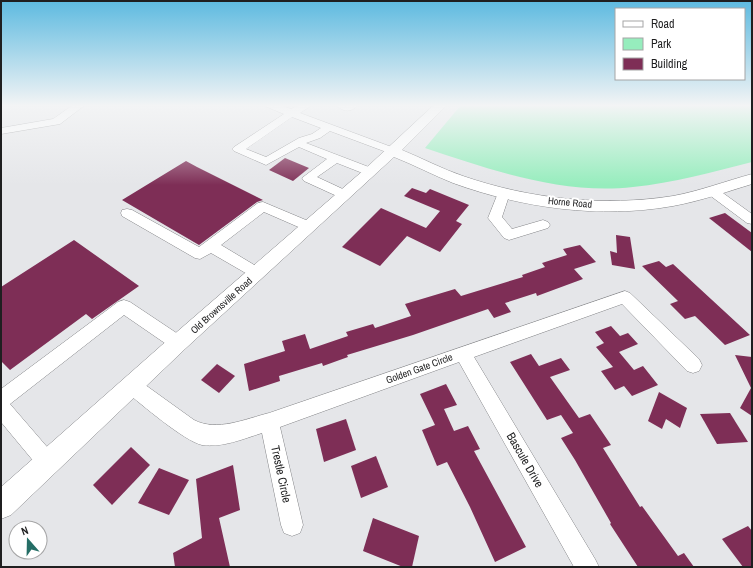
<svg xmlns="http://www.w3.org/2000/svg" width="753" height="568" viewBox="0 0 753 568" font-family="'Archivo Narrow',sans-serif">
<rect width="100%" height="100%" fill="#e5e6e9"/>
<path fill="#96edbd" d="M461,105H752V162C713,172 673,183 633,187C562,195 491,170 425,148Z"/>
<g fill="#7e2e56">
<polygon points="285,158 309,168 293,181 269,170"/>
<polygon points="186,161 197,167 263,200 257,202 199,245 122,200"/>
<polygon points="412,188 426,193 430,189 469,205 456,221 462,224 440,252 407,236 380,266 342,247 381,208 426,228 440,211 404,196"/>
<polygon points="725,213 752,233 752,252 709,218"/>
<polygon points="616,235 630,237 635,269 612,265 610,251 617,253"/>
<polygon points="74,240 139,286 92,319 86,314 10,370 1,361 1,287"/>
<polygon points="580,245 596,262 574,269 583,279 537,296 536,293 505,303 511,312 494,318 488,309 413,335 347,355 348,357 323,366 322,363 279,376 280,381 249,391 244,364 285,351 282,341 305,334 310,349 348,336 346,332 373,324 375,328 411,316 405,304 455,289 461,296 523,277 522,275 545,267 542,263 567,255 563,249"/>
<polygon points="659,261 666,267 673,264 750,335 725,345 695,316 685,319 670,304 678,301 642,266"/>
<polygon points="611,326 620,336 628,333 638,344 619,352 634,370 643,366 658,385 632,396 624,386 615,390 601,371 613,367 596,347 604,343 595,332"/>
<polygon points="531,354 539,366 561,358 570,370 550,377 579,418 590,414 611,445 603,448 640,507 642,506 678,556 684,553 694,567 638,567 610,524 611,523 575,460 561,438 573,433 561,415 547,420 510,362"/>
<polygon points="735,355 752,357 752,416 740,408 751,388"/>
<polygon points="217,364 235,376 219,393 201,380"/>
<polygon points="446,384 457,405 444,409 454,431 468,426 480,449 474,451 526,547 495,562 470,507 447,462 437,466 422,430 435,425 420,394"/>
<polygon points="659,392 687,408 680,428 666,419 662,429 648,421"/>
<polygon points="730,413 748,442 717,444 700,414"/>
<polygon points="346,419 356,450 324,462 316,429"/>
<polygon points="131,447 150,465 112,505 93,485"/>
<polygon points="376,456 388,487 361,498 351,466"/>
<polygon points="233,465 240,510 219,518 230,567 175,567 173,553 202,538 196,479"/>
<polygon points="159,468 189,480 169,515 138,503"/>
<polygon points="373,518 419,536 412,567 403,567 363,551"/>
<polygon points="748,526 752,531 752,567 743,567 722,539"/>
</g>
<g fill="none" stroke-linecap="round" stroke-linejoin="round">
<defs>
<g id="minor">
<polygon points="73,105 85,105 60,124 1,134 1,128 53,119"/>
<path d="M265,105H279L291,109L299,105H312L300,113L397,149L399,151L393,154L389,153L330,131L320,138L306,143L374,169L376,172L374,175L370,176L337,163L317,177L347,191L349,194L347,197H339L304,181L302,178L327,159L299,147L266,165L234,151L232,149L234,147L284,114L267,107ZM292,117L321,128L312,134L299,138L266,157L246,149Z"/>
<path d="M336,105H358C351,113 343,112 336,105Z"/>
<polygon points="712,187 716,188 752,214 752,224 747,223 708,194 706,191 708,188"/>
<polygon points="504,189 508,190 510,193 502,217 512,229 543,220 548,222 550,225 548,228 509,240 504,238 488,218 498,193 500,190"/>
<polygon points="263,202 313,223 315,226 313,229 308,231 303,229 264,212 221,245 261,269 263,273 261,277 256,279 211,253 200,259 195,258 122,216 121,213 122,210 127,209 132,210 199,247 258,203"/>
<path d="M625,291L630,293L699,359L702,365L699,371L693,373L687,371L622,304L474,357L595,559L599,567H574L459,362L280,427L303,525L300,533L292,536L284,533L281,525L262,433C243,439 222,448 202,445C184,441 141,404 125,391L122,385L125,379L131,377L137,379L194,420C217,432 245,419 269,413Z"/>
<polygon points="124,300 130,302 184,338 186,343 184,348 178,350 172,348 124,315 10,404 54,455 57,462 54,469 47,472 40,469 1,422 1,389 118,302"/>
</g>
<path id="major" d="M434,105H447L402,150C422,158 442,169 463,176C529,199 604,207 673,196C700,191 726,181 752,174V184C726,192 700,201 673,206C600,219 522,208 453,183C433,175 414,165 394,157L185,349L11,515L1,519V487L171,337L365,169Z"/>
</defs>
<use href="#minor" stroke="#848588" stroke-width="1"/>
<use href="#major" stroke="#848588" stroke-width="1"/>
<use href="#minor" fill="#fff" fill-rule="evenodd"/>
<use href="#major" fill="#fff" fill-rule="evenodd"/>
</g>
<linearGradient id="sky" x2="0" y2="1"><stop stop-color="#5dbae0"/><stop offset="0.57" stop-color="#f3f4f5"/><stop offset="1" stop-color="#f3f4f5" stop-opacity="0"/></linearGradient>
<rect width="753" height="185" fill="url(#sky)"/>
<g text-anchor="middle" stroke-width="4" stroke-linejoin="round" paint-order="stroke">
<g font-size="10" fill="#1f1f20" stroke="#fff">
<text transform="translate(570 202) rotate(5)" y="4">Horne Road</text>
<text transform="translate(221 305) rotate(-42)" y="4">Old Brownsville Road</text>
<text transform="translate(419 368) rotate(-20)" y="4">Golden Gate Circle</text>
</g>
<g font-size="12" fill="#1f1f20" stroke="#fff">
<text transform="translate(525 460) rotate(60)" y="4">Bascule Drive</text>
<text transform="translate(281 474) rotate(78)" y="4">Trestle Circle</text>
</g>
</g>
<rect width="753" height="568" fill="none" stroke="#1f1f20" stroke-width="4"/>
<rect x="615" y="8" width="130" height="72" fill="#ffffff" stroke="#a5a5a6"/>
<rect x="623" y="21" width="20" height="6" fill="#ffffff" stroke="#a5a5a6"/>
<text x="651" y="28" font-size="12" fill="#1f1f20">Road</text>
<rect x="623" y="38" width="20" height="12" fill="#96edbd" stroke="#a5a5a6"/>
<text x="651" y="48" font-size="12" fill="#1f1f20">Park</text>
<rect x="623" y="58" width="20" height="12" fill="#7e2e56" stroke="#a5a5a6"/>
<text x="651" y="68" font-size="12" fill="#1f1f20">Building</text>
<g transform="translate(28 540) rotate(340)"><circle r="19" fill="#ffffff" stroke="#a5a5a6"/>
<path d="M0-3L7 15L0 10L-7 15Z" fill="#256e66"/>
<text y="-6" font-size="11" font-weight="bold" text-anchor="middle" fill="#1f1f20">N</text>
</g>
</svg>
